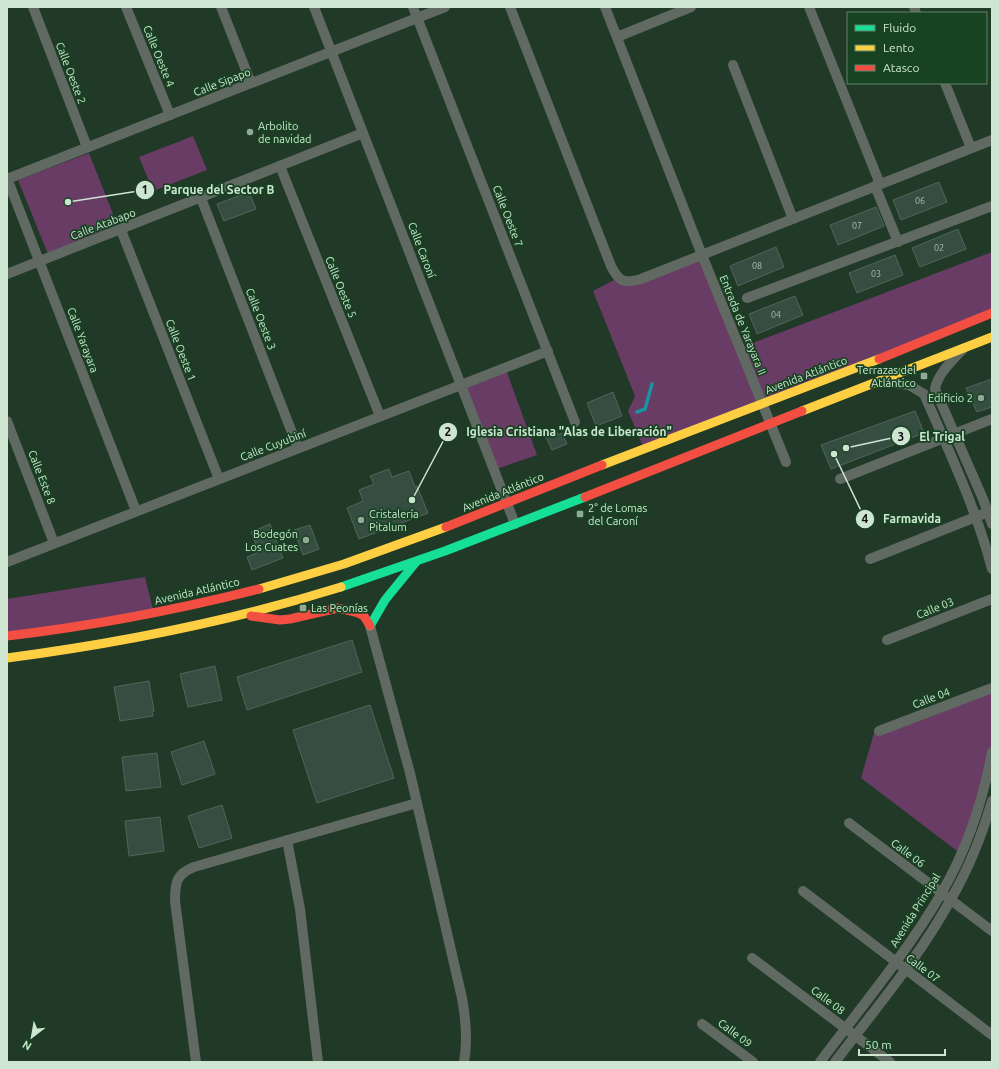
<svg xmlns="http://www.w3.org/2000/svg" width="999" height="1069" viewBox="0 0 999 1069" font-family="Ubuntu,sans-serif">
<rect width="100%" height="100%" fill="#213927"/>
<g fill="#683c65">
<polygon points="193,136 207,170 153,191 139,157"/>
<polygon points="89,153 117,224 48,254 18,180"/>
<polygon points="992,252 992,313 644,449 628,411 635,396 593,291 618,278 622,281 702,255 740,348"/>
<polygon points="505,367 537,455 494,470 461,385"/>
<polygon points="145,577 154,614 7,636 7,599"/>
<polygon points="992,688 992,752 961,854 861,778 874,733"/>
</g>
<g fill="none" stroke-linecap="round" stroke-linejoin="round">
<polyline stroke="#1793a2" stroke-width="3.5" points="637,412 645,409 652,384"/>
</g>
<g fill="#364e42" stroke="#4f6659">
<polygon points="939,182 947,202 901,220 893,200"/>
<polygon points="249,192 256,209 224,221 217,204"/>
<polygon points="876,207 884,226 838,245 830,225"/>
<polygon points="958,229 966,249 920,267 912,248"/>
<polygon points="776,247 784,267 738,286 730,266"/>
<polygon points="895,255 903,275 857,293 849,273"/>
<polygon points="795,296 803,315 757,334 749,314"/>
<polygon points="992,379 992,407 977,412 966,388"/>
<polygon points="613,392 622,416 596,426 587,403"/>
<polygon points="915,411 924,433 831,469 821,445"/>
<polygon points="556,430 558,435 562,433 567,444 552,450 545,435"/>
<polygon points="389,469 392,477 409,471 415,487 417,486 428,513 359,539 347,508 363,501 359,490 374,484 370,476"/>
<polygon points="270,524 283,558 252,570 247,557 259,552 251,532"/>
<polygon points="310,525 319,549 303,555 294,530"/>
<polygon points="352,640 362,672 247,710 237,677"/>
<polygon points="215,666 222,700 188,707 180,674"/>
<polygon points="149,681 154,711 152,712 153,716 120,721 114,687"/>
<polygon points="370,705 394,778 317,803 293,730"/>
<polygon points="204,741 215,774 182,785 171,752"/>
<polygon points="157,753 161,787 126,791 122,757"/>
<polygon points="222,805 232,838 199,848 188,816"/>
<polygon points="160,817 164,851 129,856 125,821"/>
</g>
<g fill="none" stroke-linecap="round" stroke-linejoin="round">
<g stroke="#606962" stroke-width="10">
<polyline points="33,7 87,147"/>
<polyline points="126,7 170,115"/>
<polyline points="221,7 251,83"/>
<polyline points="314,7 515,524"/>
<polyline points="413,7 575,422"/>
<path d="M510,7L611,266C619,282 624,284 641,279L992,140"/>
<polyline points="605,7 702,255 786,462"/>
<polyline points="809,7 880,184"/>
<polyline points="914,7 916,13"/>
<polyline points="617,37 691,7"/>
<polyline points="733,65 793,219"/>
<polyline points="945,83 971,148"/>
<polyline points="280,166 380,416"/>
<polyline points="7,178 136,511"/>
<polyline points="7,179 445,7"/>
<polyline points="875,186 898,242"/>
<polyline points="201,198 298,448"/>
<polyline points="121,230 219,479"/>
<polyline points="7,274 363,133"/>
<polyline points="747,298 992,206"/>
<path d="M963,349C952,361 938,373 935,389L983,499L992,524"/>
<path d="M883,381L909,385L924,394C949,451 976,508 992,569"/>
<polyline points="7,421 54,543"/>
<polyline points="840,479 992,419"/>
<polyline points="870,559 983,514"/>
<polyline points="7,562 548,351"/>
<path d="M370,626L410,773L462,998C466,1020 468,1040 464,1062"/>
<polyline points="887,640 992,599"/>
<polyline points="879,731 992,688"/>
<polyline points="849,823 992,931"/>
<polyline points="287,840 300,909 318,1062"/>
<polyline points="803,891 992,1035"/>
<polyline points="752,958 890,1062"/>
<polyline points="702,1024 753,1062"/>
<path d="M196,1062L175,901C175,883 176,874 194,867L417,803"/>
<path d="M820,1062C861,1007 906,954 941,894C966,851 983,801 992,752"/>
<path d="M835,1062C875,1009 919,958 951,899C969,868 982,835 992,801"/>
</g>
<g stroke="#16e098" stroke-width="9">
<polyline points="341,587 445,551 585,497"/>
<polyline points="370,626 385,600 416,562"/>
</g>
<g stroke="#ffcf43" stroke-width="9">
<polyline points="802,411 992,337"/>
<polyline points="602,465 879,359"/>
<polyline points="259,589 344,564 446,527"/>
<path d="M7,658C121,643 232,621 341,587"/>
</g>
<g stroke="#f24e42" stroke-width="9">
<polyline points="879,359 992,313"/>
<polyline points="585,497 802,411"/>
<polyline points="446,527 602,465"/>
<polyline points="251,616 280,620 290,619 338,608 358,613 364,616 370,626"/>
<path d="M7,636C92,626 176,610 259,589"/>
</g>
</g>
<g fill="#91a996" stroke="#174322" stroke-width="1.5">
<circle cx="250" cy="132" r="4"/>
<rect x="920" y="372" width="8" height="8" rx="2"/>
<circle cx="981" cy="398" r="4"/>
<rect x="576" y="510" width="8" height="8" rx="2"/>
<circle cx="361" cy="520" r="4"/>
<circle cx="306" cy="540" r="4"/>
<rect x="299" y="604" width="8" height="8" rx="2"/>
</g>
<g text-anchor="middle" stroke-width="3.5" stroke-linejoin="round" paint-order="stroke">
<g font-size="9" fill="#a7bfad">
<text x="920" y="204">06</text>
<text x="857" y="229">07</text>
<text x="939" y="251">02</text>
<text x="757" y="269">08</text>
<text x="876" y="277">03</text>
<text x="776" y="318">04</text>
</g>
<g font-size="11" fill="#cde5d1" stroke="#174322">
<text transform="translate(159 56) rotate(68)" y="4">Calle Oeste 4</text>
<text transform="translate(71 73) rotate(69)" y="4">Calle Oeste 2</text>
<text transform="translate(222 82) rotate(-21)" y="4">Calle Sipapo</text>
<text transform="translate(508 216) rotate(69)" y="4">Calle Oeste 7</text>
<text transform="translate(103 224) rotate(-21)" y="4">Calle Atabapo</text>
<text transform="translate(422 250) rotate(69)" y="4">Calle Caroní</text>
<text transform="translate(341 287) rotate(68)" y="4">Calle Oeste 5</text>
<text transform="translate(261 319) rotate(69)" y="4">Calle Oeste 3</text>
<text transform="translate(743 325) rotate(68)" y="4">Entrada de Yarayara II</text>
<text transform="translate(83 340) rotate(69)" y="4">Calle Yarayara</text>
<text transform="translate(181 350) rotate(69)" y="4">Calle Oeste 1</text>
<text transform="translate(806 375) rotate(-21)" y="4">Avenida Atlántico</text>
<text transform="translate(273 445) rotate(-21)" y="4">Calle Cuyubiní</text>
<text transform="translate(42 477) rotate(69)" y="4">Calle Este 8</text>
<text transform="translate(503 492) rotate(-22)" y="4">Avenida Atlántico</text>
<text transform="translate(197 591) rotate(-13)" y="4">Avenida Atlántico</text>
<text transform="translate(935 608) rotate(-22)" y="4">Calle 03</text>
<text transform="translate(931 698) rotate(-21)" y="4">Calle 04</text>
<text transform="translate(908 853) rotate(37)" y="4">Calle 06</text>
<text transform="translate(915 910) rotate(-58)" y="4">Avenida Principal</text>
<text transform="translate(923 968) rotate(37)" y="4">Calle 07</text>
<text transform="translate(828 1000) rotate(37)" y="4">Calle 08</text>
<text transform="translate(735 1033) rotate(37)" y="4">Calle 09</text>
</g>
<g font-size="11" fill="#cde5d1" stroke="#174322" text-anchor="start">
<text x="258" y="130">Arbolito<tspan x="258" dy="13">de navidad</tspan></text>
<text x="916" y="374" text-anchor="end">Terrazas del<tspan x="916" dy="13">Atlántico</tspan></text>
<text x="973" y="402" text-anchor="end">Edificio 2</text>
<text x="588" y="512">2° de Lomas<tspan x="588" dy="13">del Caroní</tspan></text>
<text x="369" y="518">Cristalería<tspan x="369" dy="13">Pitalum</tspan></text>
<text x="298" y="538" text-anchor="end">Bodegón<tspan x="298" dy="13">Los Cuates</tspan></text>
<text x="311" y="612">Las Peonías</text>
</g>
</g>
<path fill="none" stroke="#cde5d1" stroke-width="1.5" d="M68 202L145 190M412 500L448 432M846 448L901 436M834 454L865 519"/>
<g fill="#cde5d1" stroke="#174322" stroke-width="1.5">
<circle cx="68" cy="202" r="4"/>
<circle cx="412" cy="500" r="4"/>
<circle cx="846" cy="448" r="4"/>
<circle cx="834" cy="454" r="4"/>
<circle cx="145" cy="190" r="10"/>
<circle cx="448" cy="432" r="10"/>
<circle cx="901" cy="436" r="10"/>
<circle cx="865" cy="519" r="10"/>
</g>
<g font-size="12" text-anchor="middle" font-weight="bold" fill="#111">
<text x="145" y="194">1</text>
<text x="448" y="436">2</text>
<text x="901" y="441">3</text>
<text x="865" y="523">4</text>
</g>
<g font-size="12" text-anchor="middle" font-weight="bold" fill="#cde5d1" stroke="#174322" stroke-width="3.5" stroke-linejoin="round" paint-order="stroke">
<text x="219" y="194">Parque del Sector B</text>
<text x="569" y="436">Iglesia Cristiana "Alas de Liberación"</text>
<text x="942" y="441">El Trigal</text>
<text x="912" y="523">Farmavida</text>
</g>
<rect width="999" height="1069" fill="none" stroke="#cde5d1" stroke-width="16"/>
<rect x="847" y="12" width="140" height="72" fill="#174322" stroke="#608468"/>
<rect x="855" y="25" width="20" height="6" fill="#16e098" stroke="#608468"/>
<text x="883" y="32" font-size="12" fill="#cde5d1">Fluido</text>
<rect x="855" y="45" width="20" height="6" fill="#ffcf43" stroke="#608468"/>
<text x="883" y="52" font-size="12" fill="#cde5d1">Lento</text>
<rect x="855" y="65" width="20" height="6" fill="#f24e42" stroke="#608468"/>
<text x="883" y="72" font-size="12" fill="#cde5d1">Atasco</text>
<g transform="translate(32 1037) rotate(211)" stroke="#174322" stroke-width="3" paint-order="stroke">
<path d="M0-3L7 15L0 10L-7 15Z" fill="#cde5d1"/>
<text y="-6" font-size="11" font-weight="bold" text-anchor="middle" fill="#cde5d1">N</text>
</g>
<path d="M859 1049v6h86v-6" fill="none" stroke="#cde5d1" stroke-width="2"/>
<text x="865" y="1049" font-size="12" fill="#cde5d1" stroke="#174322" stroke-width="3" paint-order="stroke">50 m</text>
</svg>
